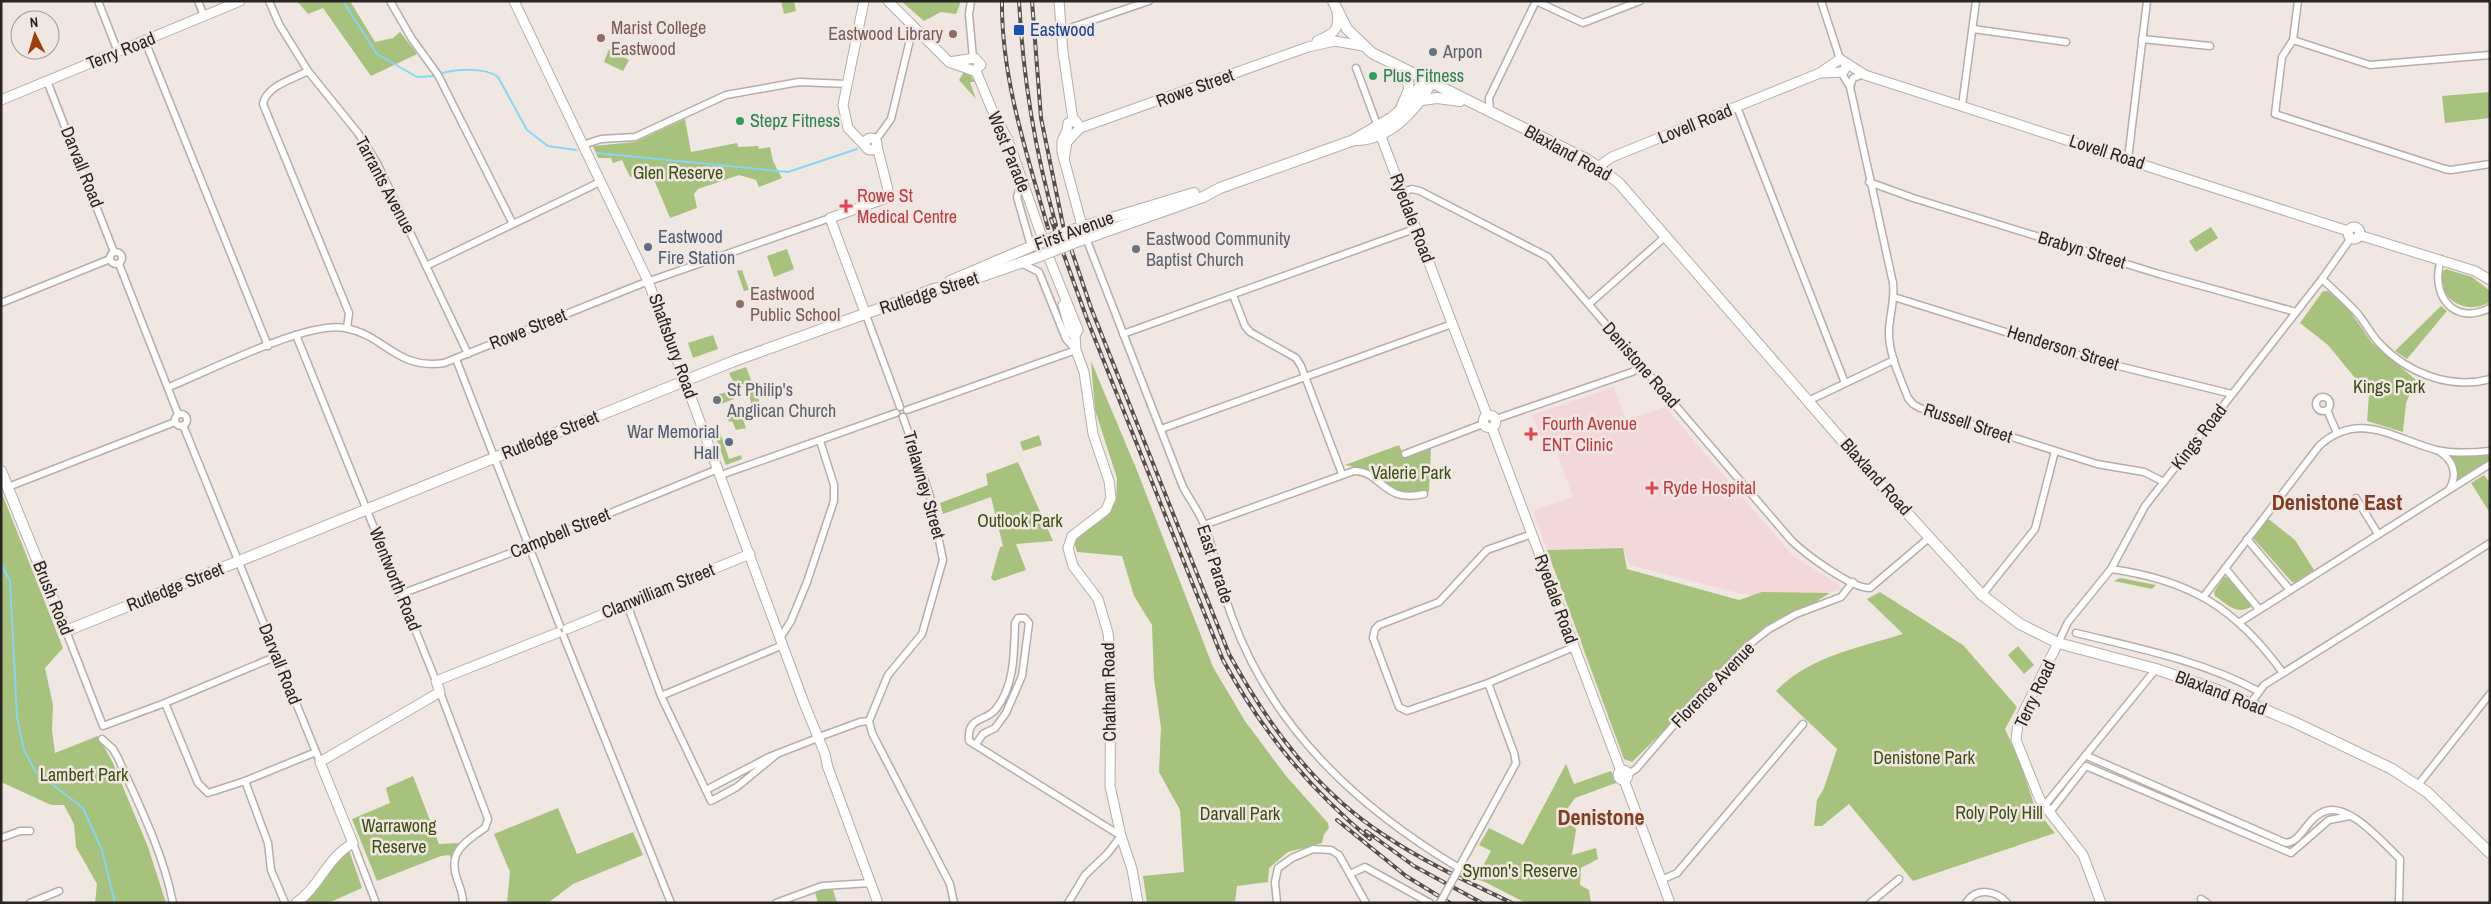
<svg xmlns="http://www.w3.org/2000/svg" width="2491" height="904" viewBox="0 0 2491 904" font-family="'Archivo Narrow',sans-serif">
<rect width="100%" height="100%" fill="#f1e7e2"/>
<polygon fill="#f3d8d9" points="1614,387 1626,420 1665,407 1793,556 1841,586 1841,589 1795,603 1738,593 1630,565 1621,547 1547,550 1533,511 1573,497 1554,445 1545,448 1532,415"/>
<g fill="#a7c27c">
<polygon points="297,1 350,1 375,42 393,38 400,32 417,54 371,76 323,8 308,14"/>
<polygon points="781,1 794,1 796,11 784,14"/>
<polygon points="901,1 961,1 956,14 941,12 924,21"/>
<polygon points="609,49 629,60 623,71 604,62"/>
<polygon points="964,72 969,73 975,82 970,82 976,99 959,80"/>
<polygon points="2490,92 2490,118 2445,123 2442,96"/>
<polygon points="685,119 691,152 737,143 738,147 758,146 759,149 770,147 773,161 782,178 759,187 756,180 739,175 698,189 694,194 697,208 670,218 650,170 630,177 622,160 613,163 611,158 598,158 593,146 635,142"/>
<polygon points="2211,227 2218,238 2196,252 2189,241"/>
<polygon points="787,249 794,269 774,277 767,256"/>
<path d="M2446,269L2472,277L2490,291V302C2467,316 2437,300 2442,272Z"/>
<polygon points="742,270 749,290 744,291 737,271"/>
<polygon points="2323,291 2328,291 2349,310 2372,343 2416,380 2406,403 2403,432 2367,421 2369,395 2328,345 2300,323"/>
<polygon points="2441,306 2447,311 2407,359 2395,351"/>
<polygon points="713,335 718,349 693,358 688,343"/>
<polygon points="1091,361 1138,473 1213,667 1245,721 1286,776 1328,823 1329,828 1324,834 1322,843 1288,852 1269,868 1268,882 1237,886 1235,903 1147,903 1143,876 1184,872 1180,810 1159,772 1161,727 1154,679 1152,625 1134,596 1122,556 1077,552 1074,542 1116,501 1117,478 1095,410"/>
<polygon points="746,367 760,403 756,405 758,410 762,411 752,414 751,411 745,412 746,416 742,417 746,428 736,430 732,421 729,422 726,414 750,404 751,402 744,384 736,387 729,373"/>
<polygon points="731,391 734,399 721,404 719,399 715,398 715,395"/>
<polygon points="718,426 729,459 741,455 742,459 726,465 712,428"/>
<polygon points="1039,435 1042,445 1023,451 1020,442"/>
<polygon points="1399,445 1404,456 1431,448 1429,492 1396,492 1386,487 1372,471 1345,465"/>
<polygon points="2490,452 2490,460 2455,483 2445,453"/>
<polygon points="1018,462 1053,541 1016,544 1026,570 994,581 991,578 1000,547 1003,546 991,497 943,514 940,503 988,485 986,474"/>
<polygon points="2484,475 2490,483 2490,513 2471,483"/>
<polygon points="1,491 63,648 45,668 53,705 52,730 55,753 98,736 113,763 148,847 166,903 95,903 97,884 76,847 74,824 64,805 51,805 1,782"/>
<polygon points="2266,517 2295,540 2314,570 2296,582 2292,582 2253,538"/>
<polygon points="1623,548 1627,569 1739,600 1762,592 1830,593 1748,643 1696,699 1632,762 1624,759 1547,550"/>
<path d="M2224,577L2230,578L2252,602L2251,607C2236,615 2228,605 2215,596L2214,592Z"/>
<polygon points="2120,578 2156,585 2152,589 2114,581"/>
<path d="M1880,592L1963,645L2017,707L2005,729L2020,762L2036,810L2055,833L1913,881L1849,804L1822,826H1814L1817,800L1824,788L1837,749L1776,691C1810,656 1858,648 1903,634L1867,599Z"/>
<polygon points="2018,646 2034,665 2024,674 2008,655"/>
<polygon points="1566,764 1574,784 1611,771 1616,783 1575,798 1568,808 1576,830 1572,855 1596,848 1598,859 1581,868 1580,885 1589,890 1591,903 1526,903 1485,882 1463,875 1466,870 1478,875 1491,851 1479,845 1489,828 1523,845"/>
<polygon points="413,776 439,844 459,843 452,859 449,855 441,856 377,881 352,819 390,803 386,788"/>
<polygon points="558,808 577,854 633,832 643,855 573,884 548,903 507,903 510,872 494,834"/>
<polygon points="349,850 362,888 328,903 303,903 342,854"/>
<polygon points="832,886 837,903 818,903 815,892"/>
</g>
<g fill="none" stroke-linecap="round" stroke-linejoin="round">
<g stroke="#84d7f5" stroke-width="2">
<polyline points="343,1 377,54 417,77 435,76"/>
<path d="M440,74C455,69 485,67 498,77L527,130L548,146L576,150"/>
<polyline points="597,153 788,172 857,149"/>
<polyline points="1,564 10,581 17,717 24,750 35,771 83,808 102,850 115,903"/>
</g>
<defs>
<g id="street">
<polyline points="98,1 118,52"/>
<polyline points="198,1 204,16"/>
<polyline points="269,1 279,24 308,71 358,133 377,163 468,354"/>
<polyline points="390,1 412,39 438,75 513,224"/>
<polyline points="971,1 969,14 973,58"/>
<polyline points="1536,1 1583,23 1640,1"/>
<polyline points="1821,1 1840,59"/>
<polyline points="2298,1 2293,40 2282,57 2275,114 2445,169 2451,170 2490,164"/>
<polyline points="1973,29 2066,42"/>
<polyline points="1061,31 1149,1"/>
<polyline points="2142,39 2210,46"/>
<polyline points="2293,40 2370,65 2490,55"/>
<polyline points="145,41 268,346"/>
<polyline points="1356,68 1378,127"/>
<path d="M308,71C293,79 266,86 263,104L349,313L347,328"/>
<path d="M1841,72L1850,87L1893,283C1895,299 1890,313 1889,330C1888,353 1900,377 1908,398L1913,404L1920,408L2097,464L2144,472L2164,482"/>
<polyline points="47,81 114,252"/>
<polyline points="1850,87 1853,78 1859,76"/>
<polyline points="1962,106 1976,1"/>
<polyline points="1737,107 1845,383"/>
<polyline points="1490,112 1489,98 1536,1"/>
<polyline points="875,141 891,119 913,27"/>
<polyline points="583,145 601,139 635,137 726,95 799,82 847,84"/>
<polyline points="2128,159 2147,1"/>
<polyline points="1869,182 1913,198 2159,274 2296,312"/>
<polyline points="1024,186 1019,190 1017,197 1031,246"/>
<path d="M1403,192L1412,189L1420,191L1548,257L1791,540C1804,553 1852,589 1870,588L1930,537"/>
<path d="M1086,238L1183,487C1190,500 1200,513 1205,527C1216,556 1221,588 1232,617C1273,730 1359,808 1459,868"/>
<circle cx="116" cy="258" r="6"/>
<path d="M2441,259C2430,293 2452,327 2490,308"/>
<polyline points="119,264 178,414"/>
<polyline points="426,266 600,182"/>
<path d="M2322,279C2334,290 2347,302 2358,314C2366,324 2372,336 2381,345C2408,373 2451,390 2490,379"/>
<polyline points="1233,295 1245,326 1250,332 1296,358 1301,366 1342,474"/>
<polyline points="1894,297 2098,361 2232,394"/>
<polyline points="1,303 110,259"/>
<polyline points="1589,304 1666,236"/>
<polyline points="866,315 900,407"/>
<polyline points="1123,334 1417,228"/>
<polyline points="296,335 436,681"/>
<polyline points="456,359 560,626"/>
<path d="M169,387C209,371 306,321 345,328C385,335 396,370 444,363L641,284L830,218"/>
<circle cx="2323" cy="404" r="7"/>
<polyline points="1808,401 1894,360"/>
<polyline points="907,410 1076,350 1066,339 1039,272 1021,263"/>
<polyline points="2327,410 2337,433"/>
<circle cx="181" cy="420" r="6"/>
<polyline points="1496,419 1632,372 1642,366"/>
<polyline points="183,425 320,762"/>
<polyline points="1161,429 1452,324"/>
<path d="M2440,452C2453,460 2458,474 2450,488"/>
<polyline points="1405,454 1483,424"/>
<polyline points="721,475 896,413"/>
<polyline points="8,487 175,422"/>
<polyline points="2356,498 2378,534"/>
<path d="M1204,525L1354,471C1382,471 1383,504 1424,494"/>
<polyline points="1532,534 1487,550 1439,602 1379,625 1375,629 1373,638 1399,707 1407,711 1488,683 1574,647"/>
<polyline points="2247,539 2290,590"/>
<polyline points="2225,568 2259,609"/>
<path d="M2111,569C2190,580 2236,608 2283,673"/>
<polyline points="401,594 532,545 718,469"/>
<polyline points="1982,595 2035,529 2055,451"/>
<path d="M2204,596L2319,446C2358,410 2393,438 2436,450C2454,454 2472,453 2490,451"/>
<polyline points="627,604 661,696 711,801 737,787 777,754"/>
<polyline points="2240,622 2490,464"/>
<polyline points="66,631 103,726 165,703 277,656"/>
<path d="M2076,633C2137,648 2203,661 2258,691"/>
<polyline points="563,635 671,903"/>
<polyline points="780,638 791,621 807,582 834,501 834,485 820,441"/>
<polyline points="2058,643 2068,622 2111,569 2145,506 2322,279 2351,238"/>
<path d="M440,692L488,819L485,828C466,841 447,852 457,879C460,888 463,893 463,903"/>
<polyline points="661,696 783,645"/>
<polyline points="165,703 198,783 208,793 245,781 316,752"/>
<polyline points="2251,703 2264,685 2490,543"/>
<polyline points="869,721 872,733 950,884 954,903"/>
<polyline points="819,737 860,722 869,721 888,675 922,634 943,560 930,496 903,417"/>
<path d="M102,739L113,749L118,758C139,805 163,852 173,903"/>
<path d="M976,744L983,734L995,728L1006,713L1022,676L1029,623L1025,618H1018L1015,623C1014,652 1015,685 996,709C985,723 967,715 969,741L1121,836L1108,853L1085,875L1068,903"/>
<path d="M2087,756L2286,843C2296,842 2301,833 2307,826C2310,822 2315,816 2321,813C2346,798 2383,843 2400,859L2399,903"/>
<polyline points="1628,774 1636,769 1696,699 1746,647 1769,629 1796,614 1841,597 1853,582"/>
<polyline points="245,781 268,843 271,870 285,903"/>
<polyline points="2418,785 2490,694"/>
<polyline points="706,790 769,757 815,739"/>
<polyline points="2045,805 2156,669"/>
<polyline points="2050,812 2086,766 2291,853 2329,820 2350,816"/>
<polyline points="1,838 20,831 30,831"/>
<polyline points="353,843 376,903"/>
<polyline points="1457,871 1516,763 1514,753 1488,683"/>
<polyline points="1350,874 1365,867 1430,903"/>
<polyline points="1661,880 1677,873 1803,724"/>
<polyline points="2201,899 2207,903"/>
<polyline points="30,903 59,891"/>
<polyline points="776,903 822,886 871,883"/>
<polyline points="1277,903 1275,882 1278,868 1292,858 1313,849 1331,850 1339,855 1366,903"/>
<polyline points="1870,903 1899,879"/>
<path d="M1966,903C1976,887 1996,890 2007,903"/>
</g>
<g id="secondary">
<polyline points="514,1 648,281 804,703 825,754 828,768"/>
<polyline points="864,1 843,105 848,128 865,146"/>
<polyline points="888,1 949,62 974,71 981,65 975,58 949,62"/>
<polyline points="1059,1 1063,52 1073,120"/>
<path d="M1317,41C1333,34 1340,31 1337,12"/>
<polyline points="976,71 993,112 1008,140 1041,234"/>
<polyline points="1823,73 1843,72 1847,65"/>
<polyline points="1,100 240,1"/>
<polyline points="1080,128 1308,47 1335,41 1363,46"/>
<polyline points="1380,134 1487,415"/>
<circle cx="871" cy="144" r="6"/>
<polyline points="1064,160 1067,142 1080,128 1076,121 1068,123 1067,130 1062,141 1062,152 1084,233"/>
<polyline points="1599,166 1612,157 1820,73 1840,59 1865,75 2348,231"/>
<circle cx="2354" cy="233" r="6"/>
<polyline points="2359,235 2475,271 2490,280"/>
<polyline points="1049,258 1078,330 1075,336 1076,350 1084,372 1093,434 1109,481 1111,498 1106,510 1072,536 1068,548 1073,566 1098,599 1108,633 1111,659 1110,786 1121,836 1132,869 1138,903"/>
<polyline points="1063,305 1071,333 1075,336"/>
<polyline points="866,315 830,218 884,199 889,194 877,146"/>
<polyline points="1487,415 1484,418 1483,424 1486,427 1492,428"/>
<polyline points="1487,415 1493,416 1496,419 1495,425 1492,428"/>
<polyline points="1492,428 1621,771"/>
<polyline points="567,629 750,554"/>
<polyline points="2058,643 2018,723 2016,740 2040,800 2083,855 2101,903"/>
<polyline points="827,765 878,903"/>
<circle cx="1623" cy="775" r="5"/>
<polyline points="1624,780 1670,903"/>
<path d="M296,903C320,886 326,859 353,843L320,762L440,692L436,681L557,633"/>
</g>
<g id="primary">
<polyline points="1333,1 1347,29 1372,53 1588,160 1619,183 1866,468 1982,595 2020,624 2058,643 2156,669 2220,691 2294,722 2392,769 2427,792 2490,853"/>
<polyline points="1422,100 1437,98 1460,101"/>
<polyline points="1402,106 1409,90 1407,72"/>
<polyline points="1355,139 1391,118 1411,101 1424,80"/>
<polyline points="1072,230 1194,193"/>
<path d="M1076,242L1203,197L1220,188L1354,140C1388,141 1416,111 1431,83"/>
<polyline points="950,281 1037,244"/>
<polyline points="1,471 66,631 734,361 934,289 957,285 1040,256"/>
</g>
</defs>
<use href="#street" stroke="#b6ada9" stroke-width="9"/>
<use href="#secondary" stroke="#b6ada9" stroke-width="11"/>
<use href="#primary" stroke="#b6ada9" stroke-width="12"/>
<use href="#street" stroke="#fff" stroke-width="6"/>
<use href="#secondary" stroke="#fff" stroke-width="9"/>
<use href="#primary" stroke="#fff" stroke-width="10"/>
<defs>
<g id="rail">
<path d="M1002,1C1001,77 1027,155 1048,228"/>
<path d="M1019,1C1023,78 1035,152 1056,225"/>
<path d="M1032,1L1041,118L1063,225L1091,308L1229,654C1268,725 1316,791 1384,835C1424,862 1468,882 1512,903"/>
<path d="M1051,219L1087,319L1223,660C1261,730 1308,788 1370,839"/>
<polyline points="1337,820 1406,876 1450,903"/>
<polyline points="1366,831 1414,866 1482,903"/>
</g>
</defs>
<use href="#rail" stroke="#534f4c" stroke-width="4"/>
<use href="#rail" stroke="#f1e7e2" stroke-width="2" stroke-dasharray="5.5" stroke-linecap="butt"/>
<defs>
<polyline id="street-bridge" points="1440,903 1457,872"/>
<g id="primary-bridge">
<polyline points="1037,244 1072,230"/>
<polyline points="1040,256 1076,242"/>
</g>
</defs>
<use href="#street-bridge" stroke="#b6ada9" stroke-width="9" stroke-linecap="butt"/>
<use href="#primary-bridge" stroke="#b6ada9" stroke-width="12" stroke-linecap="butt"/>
<use href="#street-bridge" stroke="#fff" stroke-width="6"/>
<use href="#primary-bridge" stroke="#fff" stroke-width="10"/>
</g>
<rect fill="#1a4fb4" stroke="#f1e7e2" stroke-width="2" x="1013" y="24" width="12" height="12" rx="2.5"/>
<g fill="#8d6e63" stroke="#f1e7e2" stroke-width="2">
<circle cx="953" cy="34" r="5"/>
<circle cx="601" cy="38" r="5"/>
<circle cx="740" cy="304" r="5"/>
</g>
<g fill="#6b7280" stroke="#f1e7e2" stroke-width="2">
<circle cx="1433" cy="52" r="5"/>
<circle cx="1136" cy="249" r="5"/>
<circle cx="717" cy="400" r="5"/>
</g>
<g fill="#2e9e5b" stroke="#f1e7e2" stroke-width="2">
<circle cx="1373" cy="76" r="5"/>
<circle cx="740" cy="121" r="5"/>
</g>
<g fill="#e0444e" stroke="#f1e7e2" stroke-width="2">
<path d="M843.5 198.5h5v5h5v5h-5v5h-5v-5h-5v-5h5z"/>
<path d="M1528.5 426.5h5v5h5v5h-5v5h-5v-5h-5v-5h5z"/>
<path d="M1649.5 480.5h5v5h5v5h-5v5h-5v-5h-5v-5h5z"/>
</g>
<g fill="#5c6f8a" stroke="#f1e7e2" stroke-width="2">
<circle cx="648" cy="247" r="5"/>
<circle cx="729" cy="442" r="5"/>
</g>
<g text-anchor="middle" stroke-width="5" stroke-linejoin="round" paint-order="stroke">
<g font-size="18" fill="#785e54" stroke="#f1e7e2" text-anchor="start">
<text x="611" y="34">Marist College<tspan x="611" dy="21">Eastwood</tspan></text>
<text x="943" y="40" text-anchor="end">Eastwood Library</text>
<text x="750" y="300">Eastwood<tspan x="750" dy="21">Public School</tspan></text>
</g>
<g font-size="18" fill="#164399" stroke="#f1e7e2" text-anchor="start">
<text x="1030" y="36">Eastwood</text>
</g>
<g font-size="18" fill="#282523" stroke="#f1e7e2">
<text transform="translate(121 51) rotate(-22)" y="6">Terry Road</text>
<text transform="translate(1195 88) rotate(-20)" y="6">Rowe Street</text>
<text transform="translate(1695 124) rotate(-22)" y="6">Lovell Road</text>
<text transform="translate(1009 152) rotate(68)" y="6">West Parade</text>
<text transform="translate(2107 152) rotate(18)" y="6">Lovell Road</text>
<text transform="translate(1568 153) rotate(29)" y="6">Blaxland Road</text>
<text transform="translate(82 167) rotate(68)" y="6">Darvall Road</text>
<text transform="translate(385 185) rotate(62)" y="6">Tarrants Avenue</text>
<text transform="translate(1412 218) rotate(69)" y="6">Ryedale Road</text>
<text transform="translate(1074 231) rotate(-20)" y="6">First Avenue</text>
<text transform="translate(2082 250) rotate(17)" y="6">Brabyn Street</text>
<text transform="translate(929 293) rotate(-18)" y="6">Rutledge Street</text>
<text transform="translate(528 329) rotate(-22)" y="6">Rowe Street</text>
<text transform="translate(673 346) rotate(70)" y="6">Shaftsbury Road</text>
<text transform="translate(2063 348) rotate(17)" y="6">Henderson Street</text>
<text transform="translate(1641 365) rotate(49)" y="6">Denistone Road</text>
<text transform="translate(1968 423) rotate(18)" y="6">Russell Street</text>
<text transform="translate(550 435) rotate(-22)" y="6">Rutledge Street</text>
<text transform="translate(2199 437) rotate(-52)" y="6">Kings Road</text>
<text transform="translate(1876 477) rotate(48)" y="6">Blaxland Road</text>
<text transform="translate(924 485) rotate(74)" y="6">Trelawney Street</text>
<text transform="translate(560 533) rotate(-22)" y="6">Campbell Street</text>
<text transform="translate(1215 564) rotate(72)" y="6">East Parade</text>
<text transform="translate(395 579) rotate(68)" y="6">Wentworth Road</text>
<text transform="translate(175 587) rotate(-22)" y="6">Rutledge Street</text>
<text transform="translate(658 591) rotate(-22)" y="6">Clanwilliam Street</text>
<text transform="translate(53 598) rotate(68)" y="6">Brush Road</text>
<text transform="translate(1556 599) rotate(70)" y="6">Ryedale Road</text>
<text transform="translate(280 664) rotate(68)" y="6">Darvall Road</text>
<text transform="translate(1713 685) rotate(-46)" y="6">Florence Avenue</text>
<text transform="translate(1109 692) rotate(-91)" y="6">Chatham Road</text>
<text transform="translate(2221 693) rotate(21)" y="6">Blaxland Road</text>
<text transform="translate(2035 694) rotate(-65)" y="6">Terry Road</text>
</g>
<g font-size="18" fill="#5b616d" stroke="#f1e7e2" text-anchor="start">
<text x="1443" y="58">Arpon</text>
<text x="1146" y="245">Eastwood Community<tspan x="1146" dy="21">Baptist Church</tspan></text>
<text x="727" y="396">St Philip's<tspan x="727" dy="21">Anglican Church</tspan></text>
</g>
<g font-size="18" fill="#27864d" stroke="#f1e7e2" text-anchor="start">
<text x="1383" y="82">Plus Fitness</text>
<text x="750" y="127">Stepz Fitness</text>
</g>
<g font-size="18" fill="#3c4f14" stroke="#f1e7e2">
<text x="678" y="179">Glen Reserve</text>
<text x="2389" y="393">Kings Park</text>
<text x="1411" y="479">Valerie Park</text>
<text x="1020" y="527">Outlook Park</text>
<text x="1924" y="764">Denistone Park</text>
<text x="84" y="781">Lambert Park</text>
<text x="1999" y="819">Roly Poly Hill</text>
<text x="1240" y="820">Darvall Park</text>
<text x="399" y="832">Warrawong<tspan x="399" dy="21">Reserve</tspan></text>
<text x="1520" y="877">Symon's Reserve</text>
</g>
<g font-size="18" fill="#be3a42" stroke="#f1e7e2" text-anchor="start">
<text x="857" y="202">Rowe St<tspan x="857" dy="21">Medical Centre</tspan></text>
<text x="1542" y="430">Fourth Avenue<tspan x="1542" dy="21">ENT Clinic</tspan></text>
<text x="1663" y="494">Ryde Hospital</text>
</g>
<g font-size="18" fill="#4e5e75" stroke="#f1e7e2" text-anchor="start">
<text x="658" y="243">Eastwood<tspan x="658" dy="21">Fire Station</tspan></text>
<text x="719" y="438" text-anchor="end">War Memorial<tspan x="719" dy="21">Hall</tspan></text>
</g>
<g font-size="22" font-weight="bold" fill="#803e23" stroke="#f1e7e2">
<text x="2337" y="510">Denistone East</text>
<text x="1601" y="825">Denistone</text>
</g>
</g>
<rect width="2491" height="904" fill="none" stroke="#282523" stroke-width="5"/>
<g transform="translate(35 35) rotate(355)"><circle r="24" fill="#f1e7e2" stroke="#a19996"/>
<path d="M0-4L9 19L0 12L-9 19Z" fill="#a13d07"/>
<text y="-8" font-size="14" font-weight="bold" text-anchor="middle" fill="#282523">N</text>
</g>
</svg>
